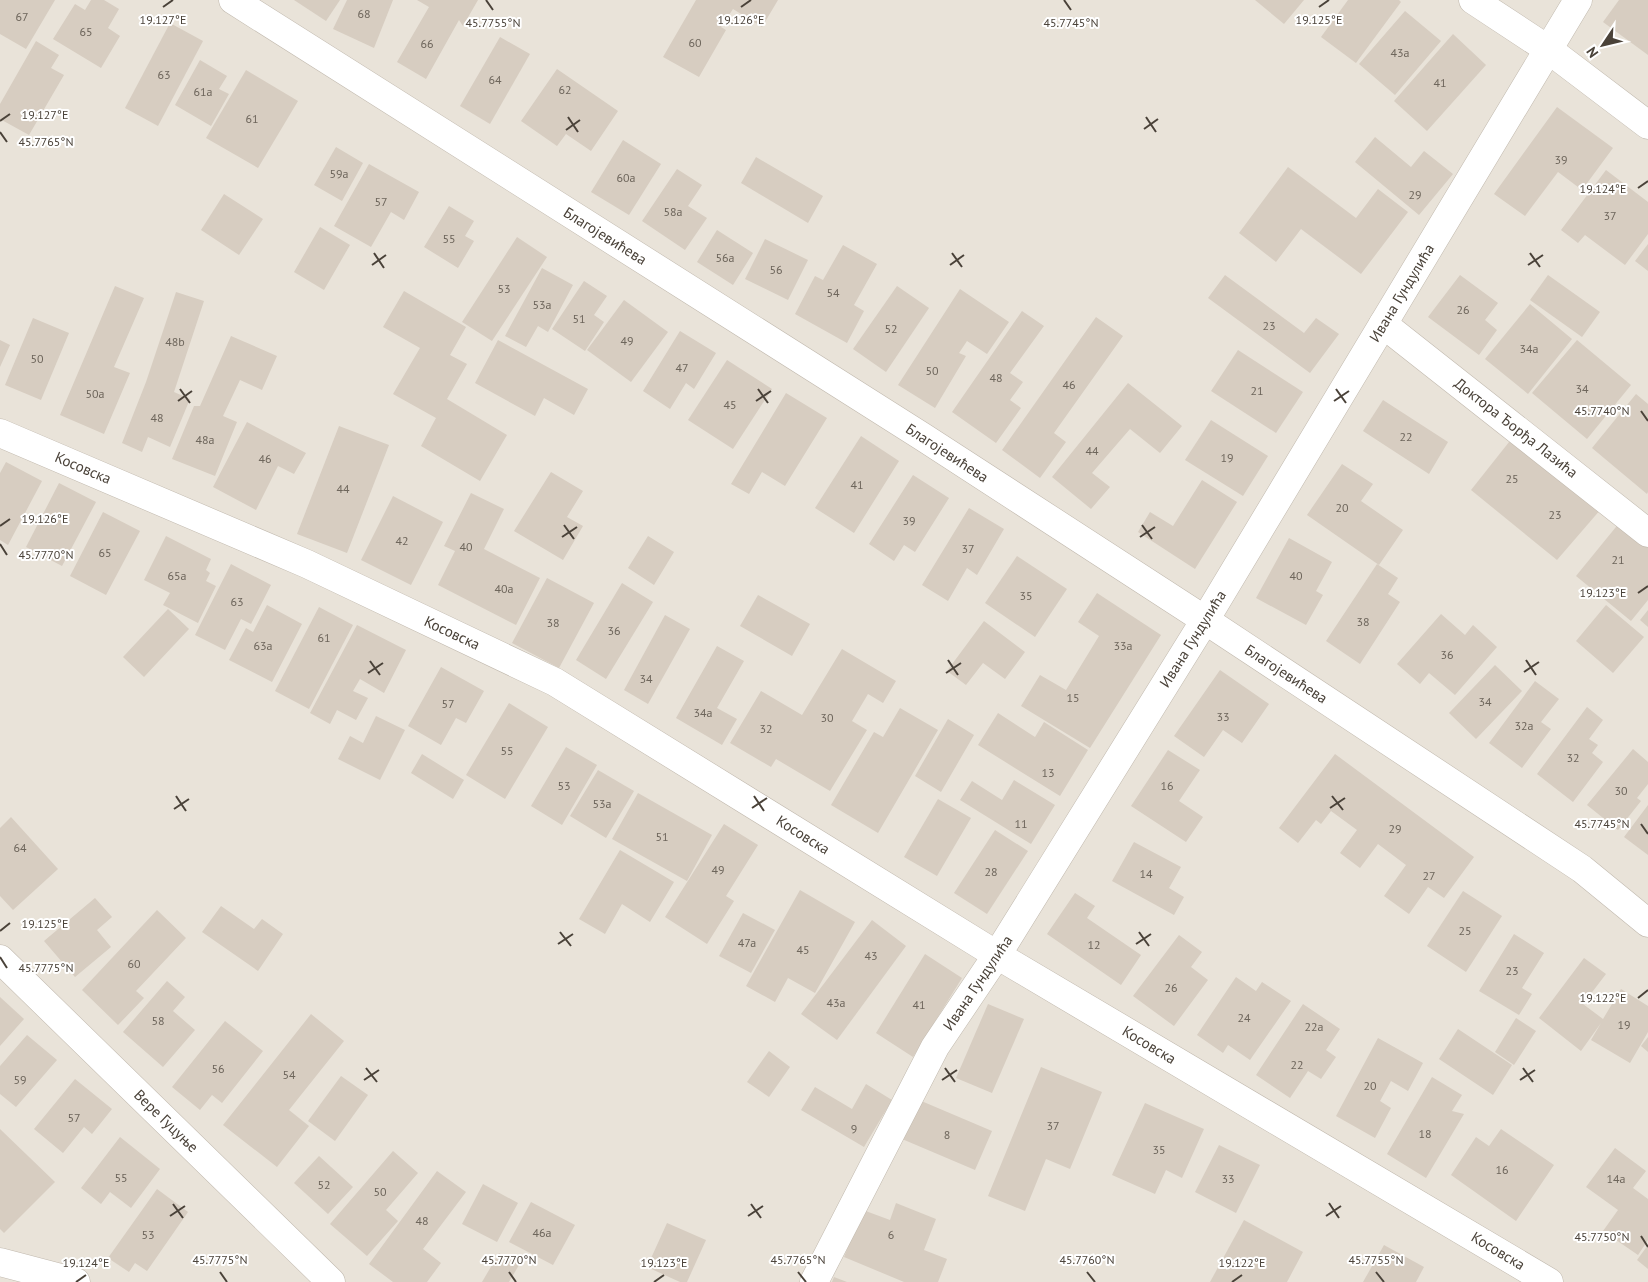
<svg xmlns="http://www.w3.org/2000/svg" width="1648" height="1282" viewBox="0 0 1648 1282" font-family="'PT Sans',sans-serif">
<rect width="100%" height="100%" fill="#f5f1eb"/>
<rect fill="#e9e3d9" x="0" y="0" width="1648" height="1282"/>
<g fill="#d7cdc1">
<polygon points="0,0 55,0 26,49 0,34"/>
<polygon points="91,0 104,0 119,9 108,28 120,36 101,68 53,39 75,4 85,10"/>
<polygon points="294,0 340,0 326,21"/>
<polygon points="347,0 393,0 374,48 333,29"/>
<polygon points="417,0 478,0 463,26 459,20 426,79 397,62 429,7"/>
<polygon points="696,0 778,0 762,27 733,9 721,27 726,30 699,77 663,57"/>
<polygon points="1255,0 1304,0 1284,24"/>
<polygon points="1348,0 1399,0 1401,2 1356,63 1321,37"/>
<polygon points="1619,0 1648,0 1648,55 1603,22"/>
<polygon points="1405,11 1441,41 1395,95 1359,64"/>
<polygon points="170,23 203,41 158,126 125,108"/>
<polygon points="1453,34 1486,65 1427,131 1394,101"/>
<polygon points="500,37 530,54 490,124 460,106"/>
<polygon points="36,41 59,55 51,68 64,75 29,135 0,119 0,104"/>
<polygon points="200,60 227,76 219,89 229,94 211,126 175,105"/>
<polygon points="557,69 618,111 591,151 566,134 557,146 521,121"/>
<polygon points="246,70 298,101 258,168 206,138"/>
<polygon points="1557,107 1613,148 1582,190 1558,172 1525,216 1494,194"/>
<polygon points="1375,137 1411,167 1424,151 1453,174 1419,215 1355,162"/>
<polygon points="623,140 661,164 629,215 591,192"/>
<polygon points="336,147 363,163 342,201 314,185"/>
<polygon points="756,157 823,196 808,223 741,183"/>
<polygon points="369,164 419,192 404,220 391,212 371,247 334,226"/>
<polygon points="1288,167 1356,218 1378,189 1408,212 1361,274 1301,229 1276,262 1239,233"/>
<polygon points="677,169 702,185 688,206 707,218 685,250 642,221"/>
<polygon points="1606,170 1648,202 1648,234 1625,265 1585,235 1578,243 1561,230"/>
<polygon points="224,194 263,219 239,255 201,230"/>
<polygon points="449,206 474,221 465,236 474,241 458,268 424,247"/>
<polygon points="320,227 350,245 324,290 294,272"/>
<polygon points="717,230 753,253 733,285 697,262"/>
<polygon points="517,237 547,257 492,341 462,322"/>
<polygon points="765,239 808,260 788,300 745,279"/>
<polygon points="1648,244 1648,271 1635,261"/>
<polygon points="843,245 877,264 854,305 864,311 847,343 795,314 815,276 823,280"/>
<polygon points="542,268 573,285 548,332 538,326 526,347 505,336"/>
<polygon points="1225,275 1304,333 1316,318 1339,334 1310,373 1208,298"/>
<polygon points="1460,275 1498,303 1485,320 1497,330 1479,355 1428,317"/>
<polygon points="1548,275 1600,312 1582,337 1530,300"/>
<polygon points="584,281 607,296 594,315 604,322 585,351 552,329"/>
<polygon points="115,286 144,298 114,367 130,373 104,434 60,415"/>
<polygon points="897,286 929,308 886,372 853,349"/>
<polygon points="960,289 1009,322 987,354 967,341 959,353 966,356 935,408 898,385"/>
<polygon points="404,291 466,327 450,355 467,364 447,399 507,435 480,481 421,446 436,418 393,394 420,348 383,327"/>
<polygon points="176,292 204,301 174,392 190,399 170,447 148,437 142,452 122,443 146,382"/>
<polygon points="624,300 668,332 631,382 587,350"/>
<polygon points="1530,304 1572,339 1528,394 1485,359"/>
<polygon points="1022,311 1044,326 1010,373 1023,382 1010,400 1021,408 996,443 952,412"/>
<polygon points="1096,317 1123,336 1054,433 1066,442 1040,478 1002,450"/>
<polygon points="33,318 69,333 41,400 5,385"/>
<polygon points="680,331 716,353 694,389 686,383 670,409 643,391"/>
<polygon points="231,336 277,356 262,390 240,380 223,416 237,422 215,476 172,459 194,406 200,406"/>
<polygon points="0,340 10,345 0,367"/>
<polygon points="498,340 588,389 574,415 544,398 535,416 475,383"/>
<polygon points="1577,340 1631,385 1587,439 1532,393"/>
<polygon points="1238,350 1303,392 1276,433 1211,391"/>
<polygon points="727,360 772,389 733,449 688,420"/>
<polygon points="1128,383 1182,426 1160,453 1130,429 1092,473 1110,487 1091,509 1052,477"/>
<polygon points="786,393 827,418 785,486 762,472 749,494 731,484"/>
<polygon points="1636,394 1648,404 1648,492 1647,494 1592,448"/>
<polygon points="1383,400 1448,442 1429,474 1363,431"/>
<polygon points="1211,420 1268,456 1243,496 1185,460"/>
<polygon points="247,422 306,453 294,474 278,466 256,510 213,487"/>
<polygon points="339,426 389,445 347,553 297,534"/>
<polygon points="861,436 899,461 854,533 815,508"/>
<polygon points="1513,437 1601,509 1557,560 1471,490"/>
<polygon points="6,462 42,481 8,545 0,540 0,473"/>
<polygon points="1342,464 1373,484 1361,501 1403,530 1379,565 1307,515"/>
<polygon points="551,472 583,491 567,517 583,526 563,560 514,531"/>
<polygon points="913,475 949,498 915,552 904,545 894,561 869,544"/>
<polygon points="1202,480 1237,502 1195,569 1138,532 1150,512 1173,526"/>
<polygon points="59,483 96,502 62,566 26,547"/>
<polygon points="471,493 504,509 484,549 540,578 516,625 438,585 455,551 444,546"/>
<polygon points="393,496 443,522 411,585 361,560"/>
<polygon points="969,508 1004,529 977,575 967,568 948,601 922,585"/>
<polygon points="103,512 140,531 106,595 70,576"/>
<polygon points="1620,522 1648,545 1648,600 1631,621 1576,576"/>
<polygon points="166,536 211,559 206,570 210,573 206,581 216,586 198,623 163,605 170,593 144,580"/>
<polygon points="648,536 674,552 654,585 628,568"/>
<polygon points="1289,538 1332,562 1316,591 1323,595 1306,625 1256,598"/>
<polygon points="1017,556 1067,589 1035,637 985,603"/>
<polygon points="231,564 271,585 251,624 241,619 225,650 195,635"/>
<polygon points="1377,564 1398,578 1388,594 1400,602 1360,664 1326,641"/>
<polygon points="547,578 594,603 559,668 512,643"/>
<polygon points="622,583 653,602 606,679 576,660"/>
<polygon points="1097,593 1161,635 1090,748 1021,706 1040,675 1066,690 1099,636 1078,622"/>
<polygon points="758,595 810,624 792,656 740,626"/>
<polygon points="267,605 302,624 272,682 229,660 246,628 253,632"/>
<polygon points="1606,605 1644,637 1613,673 1576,641"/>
<polygon points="319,607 353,625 309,709 275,691"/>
<polygon points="168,609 189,629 144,677 123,657"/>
<polygon points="1648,610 1648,627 1640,620"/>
<polygon points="1441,614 1465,635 1473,625 1497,647 1455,695 1429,673 1420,684 1397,664"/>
<polygon points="665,615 690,629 648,704 624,690"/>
<polygon points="984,621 1025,652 1005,679 983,663 966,685 947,671"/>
<polygon points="357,625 406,650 384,693 360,679 353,691 368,698 356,720 337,710 330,724 310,713"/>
<polygon points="717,646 744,661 717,708 737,719 722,745 676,718"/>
<polygon points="842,649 896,681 883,703 868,694 852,721 867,730 830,791 776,759 771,767 730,743 761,691 802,715"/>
<polygon points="1495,665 1522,691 1476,739 1449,713"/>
<polygon points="441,667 484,691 466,723 456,718 441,745 408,726"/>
<polygon points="1220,670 1269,704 1242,743 1223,730 1204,757 1174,736"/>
<polygon points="1535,681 1559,699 1541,722 1551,729 1522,768 1489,743"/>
<polygon points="509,703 548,727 505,799 466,775"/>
<polygon points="1587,707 1603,720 1589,739 1598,745 1592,753 1603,762 1573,802 1537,774"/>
<polygon points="900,708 938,730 878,833 831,805 874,732 883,737"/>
<polygon points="998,713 1035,737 1044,722 1088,750 1060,796 978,745"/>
<polygon points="376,716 405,730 380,780 338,759 350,736 363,743"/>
<polygon points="948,719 974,735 941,792 915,776"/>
<polygon points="566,747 597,765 562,825 531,806"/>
<polygon points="1633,749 1648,762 1648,784 1637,798 1641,801 1618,830 1587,805"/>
<polygon points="1168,750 1200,770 1179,801 1203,817 1186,842 1131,806"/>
<polygon points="422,754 464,780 453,799 411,773"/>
<polygon points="1335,754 1474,857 1444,898 1428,887 1409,914 1384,896 1406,865 1378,844 1360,868 1340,853 1357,830 1331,811 1321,824 1316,820 1298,843 1279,828"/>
<polygon points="598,770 634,791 606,838 570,816"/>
<polygon points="1014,780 1055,805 1031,844 960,800 972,781 1002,800"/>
<polygon points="638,793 712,835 687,881 612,839"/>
<polygon points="938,799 971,818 937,876 904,857"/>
<polygon points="1648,805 1648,855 1624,837"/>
<polygon points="11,817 58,869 13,910 0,896 0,828"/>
<polygon points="724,824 758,845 726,896 734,901 707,944 665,917"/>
<polygon points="995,830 1028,851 987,914 954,893"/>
<polygon points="1134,842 1181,867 1169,888 1184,897 1174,915 1112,881"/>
<polygon points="620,850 674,882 650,922 622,904 605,934 579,919"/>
<polygon points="800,890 855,922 815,993 788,978 775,1002 746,986"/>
<polygon points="1463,891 1502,916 1466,972 1427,946"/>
<polygon points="1075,893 1095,906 1087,918 1141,955 1121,985 1047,934"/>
<polygon points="95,898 112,917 97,930 111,947 75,977 44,941"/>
<polygon points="221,906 254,929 262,919 283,934 258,971 202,932"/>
<polygon points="157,910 186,938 136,991 144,998 118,1025 82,990"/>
<polygon points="743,913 775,930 751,973 719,956"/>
<polygon points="872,920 906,946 837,1040 801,1014"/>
<polygon points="1514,934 1544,953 1522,988 1532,994 1519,1015 1479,991"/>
<polygon points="1179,935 1202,952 1191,967 1208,980 1174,1026 1133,996"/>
<polygon points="925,954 962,978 913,1057 876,1033"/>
<polygon points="1584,958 1606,974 1583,1004 1603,1019 1621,989 1648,1006 1648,1032 1630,1063 1591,1040 1601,1023 1581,1051 1539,1018"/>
<polygon points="1236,977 1256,991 1262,982 1291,1001 1250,1060 1228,1045 1223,1053 1197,1035"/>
<polygon points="167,981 185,997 173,1011 195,1030 163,1067 123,1032"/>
<polygon points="0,997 24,1019 0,1046"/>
<polygon points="988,1004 1024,1019 992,1093 956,1078"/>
<polygon points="1303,1004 1340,1029 1326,1050 1336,1057 1321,1079 1308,1071 1290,1098 1256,1075"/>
<polygon points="311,1014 344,1041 289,1110 309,1126 277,1167 223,1125"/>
<polygon points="1516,1018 1536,1031 1514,1065 1495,1052"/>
<polygon points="225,1021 263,1051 222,1103 212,1095 200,1110 172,1087"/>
<polygon points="1458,1029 1512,1065 1493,1095 1439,1059"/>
<polygon points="27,1035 57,1060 16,1107 0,1094 0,1066"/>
<polygon points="1648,1037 1648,1052 1641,1046"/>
<polygon points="1378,1038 1423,1063 1408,1091 1391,1081 1380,1101 1391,1108 1375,1138 1336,1116"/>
<polygon points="769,1051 790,1067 769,1097 747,1082"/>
<polygon points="1041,1067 1102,1092 1070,1169 1046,1159 1025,1211 988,1196"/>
<polygon points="341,1076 368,1095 335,1141 308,1121"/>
<polygon points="1432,1077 1462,1095 1452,1111 1464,1114 1426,1178 1387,1154"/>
<polygon points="75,1079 112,1109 92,1134 84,1127 63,1153 34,1129"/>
<polygon points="866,1084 892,1100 864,1147 801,1110 815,1087 852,1109"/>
<polygon points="919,1100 992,1131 975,1170 902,1139"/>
<polygon points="1145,1103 1204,1129 1182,1178 1166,1170 1155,1194 1112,1175"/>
<polygon points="0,1129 55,1182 4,1233 0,1229"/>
<polygon points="1501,1129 1554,1165 1516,1221 1451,1175 1476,1137 1489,1146"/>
<polygon points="120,1137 160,1169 131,1208 110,1192 101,1204 81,1188"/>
<polygon points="1219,1145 1260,1165 1236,1213 1195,1192"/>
<polygon points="1615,1148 1646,1171 1633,1188 1648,1199 1648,1240 1638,1255 1603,1231 1618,1210 1586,1187"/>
<polygon points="393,1151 418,1173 386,1210 398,1221 367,1256 330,1224"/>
<polygon points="319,1156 353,1187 328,1214 294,1183"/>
<polygon points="437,1171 466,1192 423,1249 441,1263 427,1282 393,1282 369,1264"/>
<polygon points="483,1184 518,1203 497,1242 462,1224"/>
<polygon points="157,1189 188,1212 147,1271 135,1263 129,1272 108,1258"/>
<polygon points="531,1202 575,1225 553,1265 509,1242"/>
<polygon points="896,1203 936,1219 924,1250 947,1259 938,1282 904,1282 844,1257 863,1210 890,1220"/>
<polygon points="1244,1220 1303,1252 1287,1282 1210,1282"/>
<polygon points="667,1223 706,1240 687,1282 680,1282 647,1267"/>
<polygon points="1384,1245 1424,1267 1416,1282 1363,1282"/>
<polygon points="1648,1245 1648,1269 1637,1260"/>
<polygon points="499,1253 519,1265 509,1282 482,1282"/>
<polygon points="834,1277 847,1282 832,1282"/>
</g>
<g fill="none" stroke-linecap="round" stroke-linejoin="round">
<defs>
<g id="minor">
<polyline points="233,0 923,437 1205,620 1582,869 1648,923"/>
<polyline points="1473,0 1549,50 1648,125"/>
<polyline points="1383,324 1648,533"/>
<polyline points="0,433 307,564 555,682 997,955 1549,1282"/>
<polyline points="0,959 331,1282"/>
<polyline points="0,1262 76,1282"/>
<polyline points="814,1282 935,1047 997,955 1205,620 1578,0"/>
</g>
</defs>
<use href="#minor" stroke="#c1b9ae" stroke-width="29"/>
<use href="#minor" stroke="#fff" stroke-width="28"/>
</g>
<path fill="none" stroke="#4a4239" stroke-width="2" d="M486,0L493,10M1064,0L1071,10M163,7L173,0M741,7L751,0M1319,7L1329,0M568,117L578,132M1146,117L1156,132M0,121L10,114M1144,129L1158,119M566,130L580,120M0,132L7,142M1638,188L1648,181M374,253L384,268M952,253L962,267M1530,253L1540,267M372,265L386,255M950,265L964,255M1528,265L1543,255M180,389L190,403M758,389L768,403M1336,389L1346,403M178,401L192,391M756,401L771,391M1334,401L1349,391M1641,411L1648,421M564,525L574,539M1142,525L1152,539M0,526L10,519M562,537L577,527M1140,537L1155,527M0,544L7,555M1638,593L1648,586M948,660L958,675M1526,660L1536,675M370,661L380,675M1524,672L1539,662M368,673L383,663M946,673L961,663M176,796L186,811M754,796L764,811M1332,796L1343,810M752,808L767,798M1330,808L1345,798M174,809L189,799M1641,824L1648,834M0,931L10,923M560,932L571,946M1139,932L1149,946M558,944L573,934M1136,944L1151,934M0,957L7,968M1638,998L1648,990M366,1068L377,1082M945,1068L955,1082M1523,1068L1533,1082M364,1080L379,1070M942,1080L957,1070M1520,1080L1535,1070M1329,1203L1339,1218M173,1204L183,1218M751,1204L761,1218M170,1216L185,1206M748,1216L763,1206M1326,1216L1341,1206M1641,1236L1648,1247M220,1272L227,1282M509,1272L516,1282M798,1272L806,1282M1087,1272L1095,1282M1376,1272L1384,1282M76,1282L86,1275M654,1282L664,1275M1232,1282L1242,1275"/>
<g text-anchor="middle" stroke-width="4" stroke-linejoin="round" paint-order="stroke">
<g font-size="12" fill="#6d655b">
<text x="364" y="18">68</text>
<text x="22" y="21">67</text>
<text x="86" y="36">65</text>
<text x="695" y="47">60</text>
<text x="427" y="48">66</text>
<text x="1400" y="57">43a</text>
<text x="164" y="79">63</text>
<text x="495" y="84">64</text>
<text x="1440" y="87">41</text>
<text x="565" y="94">62</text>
<text x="203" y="96">61a</text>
<text x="252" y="123">61</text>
<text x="1561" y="164">39</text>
<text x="339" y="178">59a</text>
<text x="626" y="182">60a</text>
<text x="1415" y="199">29</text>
<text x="381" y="206">57</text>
<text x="673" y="216">58a</text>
<text x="1610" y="220">37</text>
<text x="449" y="243">55</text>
<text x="725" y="262">56a</text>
<text x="776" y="274">56</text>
<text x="504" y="293">53</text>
<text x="833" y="297">54</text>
<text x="542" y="309">53a</text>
<text x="1463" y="314">26</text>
<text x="579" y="323">51</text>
<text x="1269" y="330">23</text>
<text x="891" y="333">52</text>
<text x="627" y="345">49</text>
<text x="175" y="346">48b</text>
<text x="1529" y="353">34a</text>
<text x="37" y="363">50</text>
<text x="682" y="372">47</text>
<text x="932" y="375">50</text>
<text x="996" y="382">48</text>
<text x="1069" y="389">46</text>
<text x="1582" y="393">34</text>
<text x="1257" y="395">21</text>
<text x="95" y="398">50a</text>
<text x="730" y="409">45</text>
<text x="157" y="422">48</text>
<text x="1406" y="441">22</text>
<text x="205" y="444">48a</text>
<text x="1092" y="455">44</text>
<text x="1227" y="462">19</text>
<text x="265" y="463">46</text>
<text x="1512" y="483">25</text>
<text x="857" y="489">41</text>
<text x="343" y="493">44</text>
<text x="1342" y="512">20</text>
<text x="1555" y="519">23</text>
<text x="909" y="525">39</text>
<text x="402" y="545">42</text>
<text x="466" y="551">40</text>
<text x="968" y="553">37</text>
<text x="105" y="557">65</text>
<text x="1618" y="564">21</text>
<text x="177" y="580">65a</text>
<text x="1296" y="580">40</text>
<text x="504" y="593">40a</text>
<text x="1026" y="600">35</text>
<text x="237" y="606">63</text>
<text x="1363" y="626">38</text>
<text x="553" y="627">38</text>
<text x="614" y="635">36</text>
<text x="324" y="642">61</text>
<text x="263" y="650">63a</text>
<text x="1123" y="650">33a</text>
<text x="1447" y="659">36</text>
<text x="646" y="683">34</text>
<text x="1073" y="702">15</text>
<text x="1485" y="706">34</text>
<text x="448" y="708">57</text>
<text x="703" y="717">34a</text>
<text x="1223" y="721">33</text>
<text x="827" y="722">30</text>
<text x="1524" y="730">32a</text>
<text x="766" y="733">32</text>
<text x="507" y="755">55</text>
<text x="1573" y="762">32</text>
<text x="1048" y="777">13</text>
<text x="564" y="790">53</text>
<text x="1167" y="790">16</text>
<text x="1621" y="795">30</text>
<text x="602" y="808">53a</text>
<text x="1021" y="828">11</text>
<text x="1395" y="833">29</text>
<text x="662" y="841">51</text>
<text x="20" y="852">64</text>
<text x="718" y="874">49</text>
<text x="991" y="876">28</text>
<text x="1146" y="878">14</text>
<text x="1429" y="880">27</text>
<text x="1465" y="935">25</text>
<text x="747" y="947">47a</text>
<text x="1094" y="949">12</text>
<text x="803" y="954">45</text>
<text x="871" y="960">43</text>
<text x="134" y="968">60</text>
<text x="1512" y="975">23</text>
<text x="1171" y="992">26</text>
<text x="836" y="1007">43a</text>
<text x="919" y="1009">41</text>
<text x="1244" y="1022">24</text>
<text x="158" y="1025">58</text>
<text x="1624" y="1029">19</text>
<text x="1314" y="1031">22a</text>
<text x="1297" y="1069">22</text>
<text x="218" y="1073">56</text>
<text x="289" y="1079">54</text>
<text x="20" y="1084">59</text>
<text x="1370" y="1090">20</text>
<text x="74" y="1122">57</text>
<text x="1053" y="1130">37</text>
<text x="854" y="1133">9</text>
<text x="1425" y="1138">18</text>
<text x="947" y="1139">8</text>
<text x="1159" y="1154">35</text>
<text x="1502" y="1174">16</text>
<text x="121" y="1182">55</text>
<text x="1228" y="1183">33</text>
<text x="1616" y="1183">14a</text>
<text x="324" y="1189">52</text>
<text x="380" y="1196">50</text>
<text x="422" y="1225">48</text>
<text x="542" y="1237">46a</text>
<text x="148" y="1239">53</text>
<text x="891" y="1239">6</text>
</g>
<g font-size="15" fill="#4a4239" stroke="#fff">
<text transform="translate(605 236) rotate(32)" y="5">Благојевићева</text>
<text transform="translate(1402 293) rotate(-59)" y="5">Ивана Гундулића</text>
<text transform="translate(1516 428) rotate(38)" y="5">Доктора Ђорђа Лазића</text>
<text transform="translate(947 453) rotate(33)" y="5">Благојевићева</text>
<text transform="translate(83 468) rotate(23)" y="5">Косовска</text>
<text transform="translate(452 633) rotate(25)" y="5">Косовска</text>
<text transform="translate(1193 639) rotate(-58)" y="5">Ивана Гундулића</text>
<text transform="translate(1286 674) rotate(33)" y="5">Благојевићева</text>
<text transform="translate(803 835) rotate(32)" y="5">Косовска</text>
<text transform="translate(978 983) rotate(-56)" y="5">Ивана Гундулића</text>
<text transform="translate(1149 1045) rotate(31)" y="5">Косовска</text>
<text transform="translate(166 1121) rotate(44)" y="5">Вере Гуцуње</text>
<text transform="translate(1498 1251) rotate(31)" y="5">Косовска</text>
</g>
</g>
<g font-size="12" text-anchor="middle" fill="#4a4239" stroke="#fff" stroke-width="4" stroke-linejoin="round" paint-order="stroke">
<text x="741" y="24">19.126°E</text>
<text x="1319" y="24">19.125°E</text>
<text x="163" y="24">19.127°E</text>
<text x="1071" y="27">45.7745°N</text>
<text x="493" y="27">45.7755°N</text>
<text x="45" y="119">19.127°E</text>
<text x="46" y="146">45.7765°N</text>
<text x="1603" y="193">19.124°E</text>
<text x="1602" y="415">45.7740°N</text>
<text x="45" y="523">19.126°E</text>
<text x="46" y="559">45.7770°N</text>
<text x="1603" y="597">19.123°E</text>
<text x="1602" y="828">45.7745°N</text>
<text x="45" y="928">19.125°E</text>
<text x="46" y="972">45.7775°N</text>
<text x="1603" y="1002">19.122°E</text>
<text x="1602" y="1241">45.7750°N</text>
<text x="220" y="1264">45.7775°N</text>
<text x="509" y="1264">45.7770°N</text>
<text x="798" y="1264">45.7765°N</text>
<text x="1087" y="1264">45.7760°N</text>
<text x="1376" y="1264">45.7755°N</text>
<text x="86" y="1267">19.124°E</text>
<text x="664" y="1267">19.123°E</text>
<text x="1242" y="1267">19.122°E</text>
</g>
<g transform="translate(1603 45) rotate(235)" stroke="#ffffff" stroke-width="4" paint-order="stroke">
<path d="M0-4L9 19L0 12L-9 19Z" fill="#4a4239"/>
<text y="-8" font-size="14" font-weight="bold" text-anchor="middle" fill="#4a4239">N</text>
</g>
</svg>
